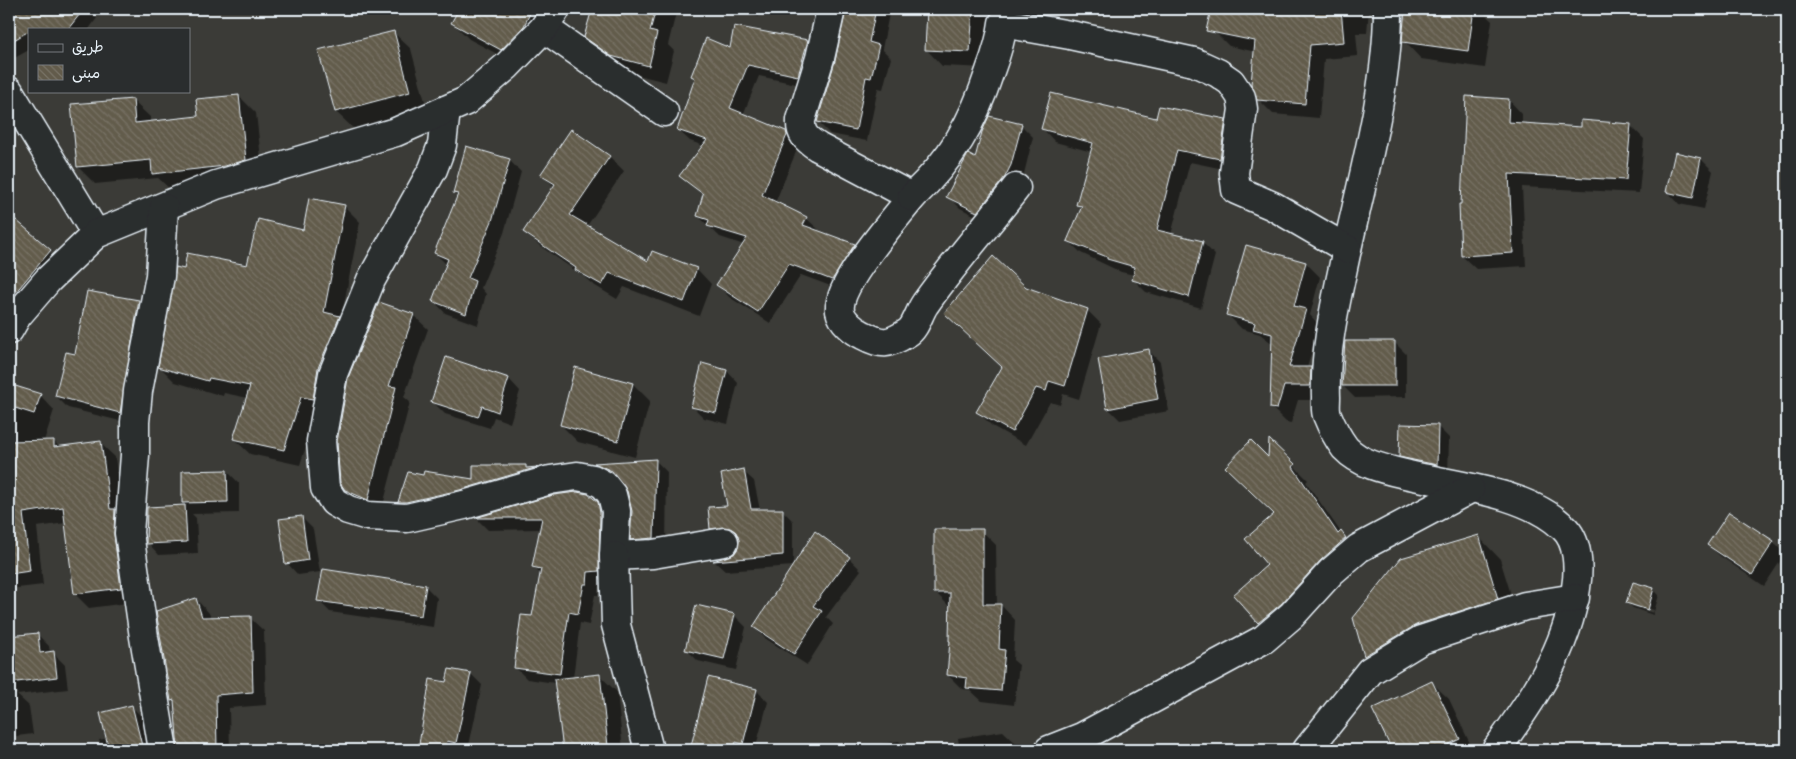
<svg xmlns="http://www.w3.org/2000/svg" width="1796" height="759" viewBox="0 0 1796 759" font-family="Caveat,'Playpen Sans Arabic',sans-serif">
<defs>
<pattern id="building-back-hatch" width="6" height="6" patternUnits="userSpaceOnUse" patternTransform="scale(1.25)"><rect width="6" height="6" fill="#625b4b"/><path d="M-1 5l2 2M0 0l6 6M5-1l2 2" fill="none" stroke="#787366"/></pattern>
</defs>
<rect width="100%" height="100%" fill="#3b3b37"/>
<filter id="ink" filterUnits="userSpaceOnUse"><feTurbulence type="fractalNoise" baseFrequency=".02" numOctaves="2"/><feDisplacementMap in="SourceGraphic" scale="10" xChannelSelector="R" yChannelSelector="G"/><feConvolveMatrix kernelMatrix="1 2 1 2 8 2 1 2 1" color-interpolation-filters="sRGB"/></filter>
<g filter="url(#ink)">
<g fill="#0007" fill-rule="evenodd">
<polygon points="9,9 89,9 97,18 89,29 29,29 29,50 9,61"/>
<polygon points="461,9 557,9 518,65 469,39 453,23"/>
<polygon points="593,9 677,9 668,45 674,51 666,82 630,73 603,54 586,37"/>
<polygon points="730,9 762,9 759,17"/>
<polygon points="847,9 890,9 882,49 891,58 883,89 878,88 867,141 830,134 818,122 836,62"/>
<polygon points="928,9 1007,9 1006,25 988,24 986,68 942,66 926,49"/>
<polygon points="1216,9 1369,9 1367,33 1356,33 1358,56 1324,59 1319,118 1273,114 1258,99 1256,52 1229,46 1215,32"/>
<polygon points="1407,9 1479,9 1492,21 1485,68 1421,59 1404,41"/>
<polygon points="393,32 411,49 427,109 354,129 336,112"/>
<polygon points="807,42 819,53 810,87 759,76 743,115 785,132 797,144 798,147 775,203 806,218 818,229 817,231 854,246 866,257 844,291 801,275 770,323 729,297 718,285 744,245 720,237 698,216 704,196 681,176 704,146 690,141 678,130 695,79 692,76 731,49"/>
<polygon points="239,96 256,113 263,177 171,190 158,178 95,184 78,167 132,100 150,117 150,123 200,117"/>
<polygon points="1509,100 1522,114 1522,124 1582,128 1630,125 1644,139 1639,193 1522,187 1526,266 1476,269 1462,256 1462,205"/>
<polygon points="1157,119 1225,120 1238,133 1233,171 1190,162 1171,235 1202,242 1215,255 1201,308 1146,292 1133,279 1134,275 1121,272 1081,253 1068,240 1082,209 1078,204 1092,152 1055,142 1043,129"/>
<polygon points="1021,125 1033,137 1023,178 989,223 960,208 948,196 976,159"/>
<polygon points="1676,153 1701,159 1713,171 1704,209 1679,204 1668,192"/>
<polygon points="609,156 624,171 587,226 649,263 697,269 711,284 699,316 624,287 617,299 592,284 583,276 540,246 525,232 555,187 542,175"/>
<polygon points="509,160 521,172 504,233 481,288 486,294 478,325 445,313 434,301 447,265 435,253 458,197 454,193"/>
<polygon points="344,206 360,222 341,319 317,412 300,465 250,454 234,439 248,398 224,393 223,396 175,382 160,367 185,271 248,266"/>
<polygon points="9,216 53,255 28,298 9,282"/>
<polygon points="1247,247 1306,263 1320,277 1310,315 1319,325 1307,368 1310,368 1325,383 1324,400 1298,400 1291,423 1286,422 1271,407 1273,344 1260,334 1242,329 1228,315"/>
<polygon points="1025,288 1087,310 1101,324 1079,399 1063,394 1060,405 1050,402 1026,445 992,426 978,412 1003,367"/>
<polygon points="88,292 139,301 151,313 132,424 68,408 56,396 76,355"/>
<polygon points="380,303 414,316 428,329 404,397 410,402 381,513 360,504 346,490"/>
<polygon points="1394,342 1406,354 1406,397 1355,398 1343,386"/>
<polygon points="1148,350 1160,362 1169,411 1120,420 1108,408"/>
<polygon points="727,371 738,383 728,424 704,418 692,406"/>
<polygon points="509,379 520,391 510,423 494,417 490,428 445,414 433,402"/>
<polygon points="633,384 650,401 635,457 578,442 561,425"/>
<polygon points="9,385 40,395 54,410 44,441 54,441 60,448 100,443 115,457 135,602 89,608 75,594 66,523 37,527 43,585 9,589"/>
<polygon points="1437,426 1449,438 1448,476 1412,468 1400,456"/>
<polygon points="1270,442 1308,480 1306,482 1342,534 1355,547 1274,637 1235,595 1269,565 1275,514 1269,460"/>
<polygon points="655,460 667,472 666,549 643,551 632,539 633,511 628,490 621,481 608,475 597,464"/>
<polygon points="525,466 529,469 537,469 548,479 411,513 400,502 424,476 475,480"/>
<polygon points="227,471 239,483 239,513 192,514 196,518 198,553 159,555 148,543 148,508 187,506 183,502"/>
<polygon points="743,471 754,481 760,510 782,510 793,521 793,566 725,571 715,562 734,555 740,548 740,538 722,539 711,528 728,507"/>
<polygon points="554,497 593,498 605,510 610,582 599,583 598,595 595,595 589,625 580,623 573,678 599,675 617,692 623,750 564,750 555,683 527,679 516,668 533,617 541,575 533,566 541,529 488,530 477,519"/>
<polygon points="301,517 313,529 320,572 298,575 287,563"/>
<polygon points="982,531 996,545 997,605 1001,605 1015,620 1013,660 1019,665 1014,705 982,701 970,690 962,689 948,675 951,642 950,607 936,593"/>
<polygon points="1479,537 1500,559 1519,620 1438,647 1387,677 1365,656 1354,618"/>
<polygon points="1773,542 1785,554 1764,586 1720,556 1708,545"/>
<polygon points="849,558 861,570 826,617 833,624 807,665 766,639 754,627"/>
<path d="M1633,583L1654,590L1659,595L1653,615L1633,608L1627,602ZM1632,604L1654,610L1653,613L1632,606Z"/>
<polygon points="425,586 437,598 433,627 330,612 318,600"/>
<polygon points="196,599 209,613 211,618 250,618 264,631 266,705 229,708 230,749 259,750 179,750 176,705 172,700"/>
<polygon points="734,615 746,627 736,670 698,661 687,650"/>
<polygon points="37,634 49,646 50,653 53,653 65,665 68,689 17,695 29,706 33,734 9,737 9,696 18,694 9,685 9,638"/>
<polygon points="471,674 482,685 468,750 420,750 431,680 447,683"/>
<polygon points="709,678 756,690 768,702 755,750 690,750"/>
<polygon points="1431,682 1449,699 1473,750 1393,750 1374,710"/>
<polygon points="131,706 149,724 155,750 102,750 99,740 108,738"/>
<polygon points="1003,731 1019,746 1019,750 934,750 959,746 958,738"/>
<polygon points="899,741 908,750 876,750 875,745"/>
</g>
<g fill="url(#building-back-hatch)" stroke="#e8f1f8">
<polygon points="9,9 84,9 68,29 29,29 29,31 9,43"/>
<polygon points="459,9 532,9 524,26 501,50 451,23"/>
<polygon points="592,9 656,9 650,31 657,33 649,66 611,56 584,37"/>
<polygon points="846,9 876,9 869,42 879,45 871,78 866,77 856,130 817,122 835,61"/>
<polygon points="927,9 973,9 970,52 925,50"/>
<polygon points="1211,9 1341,9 1344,42 1310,45 1305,104 1257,100 1251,84 1255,41 1206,31"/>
<polygon points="1405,9 1474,9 1468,51 1402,42"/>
<polygon points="734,26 808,40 798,76 748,65 730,108 786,131 787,135 762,195 807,217 803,225 855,244 832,280 789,264 758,312 716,285 747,238 707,226 709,220 697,216 703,194 679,176 707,140 677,130 695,78 691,76 706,38 730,48"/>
<polygon points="394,31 410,92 335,112 318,50"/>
<polygon points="1051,93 1156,118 1159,106 1226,119 1220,159 1177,150 1157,230 1203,241 1189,297 1132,280 1135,267 1107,259 1107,257 1067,241 1082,206 1076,205 1093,143 1041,129"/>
<polygon points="239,95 246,160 225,166 152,174 151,160 77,167 71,104 133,99 135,123 198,116 196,99"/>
<polygon points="1466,96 1509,99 1508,122 1581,127 1581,120 1631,124 1626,180 1509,174 1513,253 1461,256 1459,204 1461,204"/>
<polygon points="989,116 1022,124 1011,165 1005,177 977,212 946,197 968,154 975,158 982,132"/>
<polygon points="571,129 610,156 570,215 648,261 652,251 697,268 684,302 609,273 602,285 575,270 576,268 523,232 555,184 540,175"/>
<polygon points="466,146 510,159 492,221 468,278 475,281 466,314 432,301 448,259 434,253 458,194 453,193"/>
<polygon points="1675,152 1701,158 1693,198 1666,192"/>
<polygon points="309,198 345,205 324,312 340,316 318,368 313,399 301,397 284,450 233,439 250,386 209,378 208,381 158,367 176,267 184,269 187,253 247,265 258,219 303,230"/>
<polygon points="9,214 51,250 9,300"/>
<polygon points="1246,245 1306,262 1294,306 1306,309 1289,367 1311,367 1310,386 1284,386 1277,409 1270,408 1272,334 1253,329 1255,323 1226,315"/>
<polygon points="993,256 1026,287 1088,309 1065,386 1049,381 1046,391 1036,388 1012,432 976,412 1002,367 944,313"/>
<polygon points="87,291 139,300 120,413 55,396 66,352 75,354"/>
<polygon points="379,302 414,314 389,386 396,387 368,500 345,490 340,483 337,442 348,378"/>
<polygon points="1345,341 1395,341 1395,386 1342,386"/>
<polygon points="1149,349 1158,399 1107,409 1098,359"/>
<polygon points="446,357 509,378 498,412 482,406 478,417 431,402"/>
<polygon points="702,363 727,370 716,413 691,407"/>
<polygon points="575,367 633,383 618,441 560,425"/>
<polygon points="9,384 41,394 34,414 9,406"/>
<polygon points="1400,424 1438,425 1437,465 1399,457"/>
<polygon points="1269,439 1295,464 1293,467 1338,534 1341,531 1346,538 1321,560 1281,604 1258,623 1233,595 1267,565 1245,539 1274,514 1225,467 1251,440 1268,457"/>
<polygon points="54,440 54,447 101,441 110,509 115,509 114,535 121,588 74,594 63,507 23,513 30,571 9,574 9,441"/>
<polygon points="656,459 654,538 630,540 632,511 627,491 612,471 594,463"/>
<polygon points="473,465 526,465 526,468 538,467 460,490 406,502 398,502 408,472 423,475 424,471 473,479"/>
<polygon points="744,469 751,509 783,509 783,555 713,561 734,554 738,548 739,540 736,532 730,528 710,529 708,507 727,506 721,474"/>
<polygon points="227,470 228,502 182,503 182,471"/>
<polygon points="577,492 588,494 598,502 600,513 599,571 588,572 587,584 584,584 578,614 569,612 560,674 514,668 521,615 532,616 541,569 532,567 542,518 475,518 553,495"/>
<polygon points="185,505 187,542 146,544 147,507"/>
<polygon points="1729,512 1774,541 1752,575 1707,545"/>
<polygon points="302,516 308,560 285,564 279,519"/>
<polygon points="934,529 983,529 983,604 1001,604 999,649 1005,650 1001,691 966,688 967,678 947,675 950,641 949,641 950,593 934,593"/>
<polygon points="815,531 850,557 813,606 822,611 794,654 753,627"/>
<polygon points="1479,535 1498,599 1416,625 1364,656 1353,618 1401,558"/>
<polygon points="323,569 426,585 421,616 317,601"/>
<polygon points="1633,582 1654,588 1648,610 1626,603"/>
<polygon points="196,598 202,617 251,616 253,692 216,695 217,750 178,750 174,700 171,701 156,611"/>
<polygon points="696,605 735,614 724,659 685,650"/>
<polygon points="38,633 40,653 54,651 57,677 9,683 9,636"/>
<polygon points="449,669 471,673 456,743 447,741 445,750 418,750 430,679 446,682"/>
<polygon points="600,674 608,746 563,750 554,679"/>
<polygon points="708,677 757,689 743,744 736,742 734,750 690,750"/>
<polygon points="1432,681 1460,739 1437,750 1392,750 1372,709"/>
<polygon points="132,705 143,750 109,750 100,713"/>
</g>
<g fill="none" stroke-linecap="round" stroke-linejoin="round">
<defs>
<g id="minor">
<path d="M831,9L820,58L801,120C800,134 806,139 818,147L912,197C895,219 836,285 840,311C842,321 854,331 863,335C882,345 888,345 907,333C916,328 919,312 925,304C953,264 986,227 1016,188"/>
<path d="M1388,9C1388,86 1364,173 1347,249C1337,297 1324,347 1326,397C1326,402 1325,410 1327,415C1331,425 1339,440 1345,448C1361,465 1388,470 1409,475C1457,486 1526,492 1563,527C1579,541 1579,569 1576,588C1567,650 1532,701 1496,750"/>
<polyline points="544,28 664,112"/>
<polyline points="9,91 96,234"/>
<polyline points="446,110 442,145 433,169 371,280 333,374 321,441 325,488 334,502 348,510 368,516 407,518 464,505 550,480 577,476 593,479 604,485 612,495 616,511 614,556 653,554 724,542"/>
<path d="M912,197C952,159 973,123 990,71C996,55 1001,40 1003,23L1070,35L1194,62L1218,73L1231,82L1241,97L1243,109L1234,173L1236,190L1273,206L1347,249"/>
<polyline points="9,330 17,316 48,280 96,234 216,185 396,132 466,101 507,66 544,28 556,9"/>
<polyline points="614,556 616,625 649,750"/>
<polyline points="163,750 144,637 129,533 135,455 135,422 138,391 160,276 164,208"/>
<polyline points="1049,750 1082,737 1264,639 1292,615 1331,572 1359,548 1470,489"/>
<polyline points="1307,750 1370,671 1421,640 1525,606 1575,598"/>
</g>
</defs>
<use href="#minor" stroke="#e8f1f8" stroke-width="31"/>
<use href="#minor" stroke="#2a2d2e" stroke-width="28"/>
</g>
</g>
<rect width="1796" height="759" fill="none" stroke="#2a2d2e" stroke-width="30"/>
<rect x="15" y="15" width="1766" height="729" fill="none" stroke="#e8f1f8" stroke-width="2" filter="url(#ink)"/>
<rect x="28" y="28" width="162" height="65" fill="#2a2d2e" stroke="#767b7f"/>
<rect x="38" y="44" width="25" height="8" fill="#2a2d2e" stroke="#767b7f"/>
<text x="72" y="52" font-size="15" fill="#e8f1f8">طريق</text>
<rect x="38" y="65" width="25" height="15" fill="url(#building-back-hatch)" stroke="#767b7f"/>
<text x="72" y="78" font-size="15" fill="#e8f1f8">مبنى</text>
</svg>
